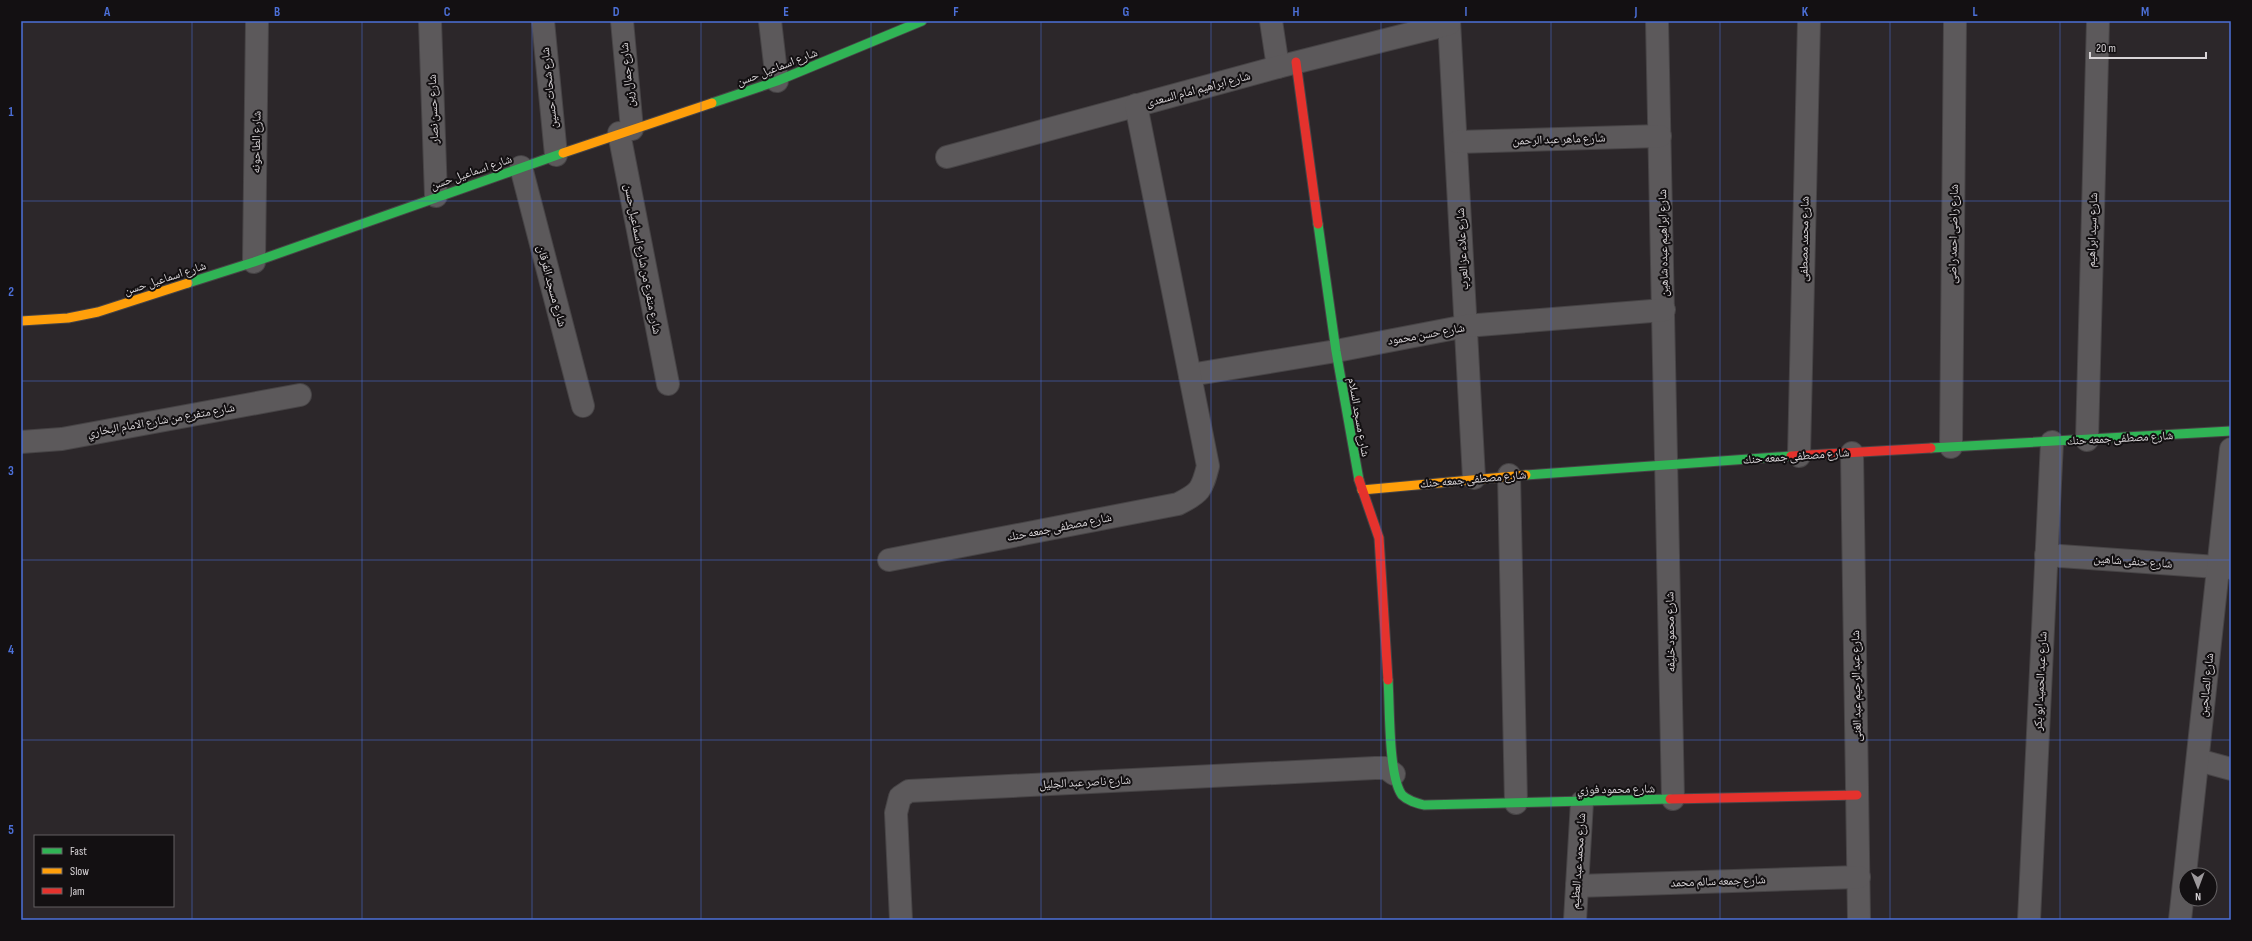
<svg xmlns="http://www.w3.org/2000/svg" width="2252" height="941" viewBox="0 0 2252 941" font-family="'Sofia Sans Condensed','Noto Naskh Arabic',sans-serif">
<rect width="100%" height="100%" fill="#2c272a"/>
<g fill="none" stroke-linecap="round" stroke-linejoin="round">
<defs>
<g id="street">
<polyline points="430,21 436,196"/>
<polyline points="543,21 556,155"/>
<polyline points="622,21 632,129"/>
<polyline points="770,21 777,81"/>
<polyline points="1271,21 1278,67"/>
<polyline points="1449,21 1474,478"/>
<polyline points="1657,21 1673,799"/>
<polyline points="619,133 668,384"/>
<polyline points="1457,142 1660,136"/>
<polyline points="947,157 1278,67 1449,24"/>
<polyline points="521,167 583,406"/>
<polyline points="254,262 257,21"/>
<polyline points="1190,375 1336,351 1466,326 1664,310"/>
<polyline points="2087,440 2098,21"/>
<polyline points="21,442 62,439 300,395"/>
<polyline points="1951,447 1955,21"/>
<polyline points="1852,453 1859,920"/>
<polyline points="1799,456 1809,21"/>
<polyline points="1509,475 1516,803"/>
<polyline points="2046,555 2231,568"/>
<path d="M889,560L1178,504C1200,493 1202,490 1208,466L1136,105"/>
<polyline points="2198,760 2231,769"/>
<polyline points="1577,886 1859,877"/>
<polyline points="901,920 896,813 900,797 909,791 1375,768 1386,768 1394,774"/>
<polyline points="1575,920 1582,802"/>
<polyline points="2029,920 2052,442"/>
<polyline points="2180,920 2231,449"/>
</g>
<g id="fast">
<polyline points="712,103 777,81 922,21"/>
<polyline points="1318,224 1336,351 1359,480"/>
<polyline points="188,283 254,262 563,153"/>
<polyline points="1931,448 2231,431"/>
<polyline points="1526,475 1791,456"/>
<path d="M1388,680C1390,705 1388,776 1402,795C1408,801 1416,803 1424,805L1670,799"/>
</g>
<g id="slow">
<polyline points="563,153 712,103"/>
<polyline points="21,321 68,318 98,312 188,283"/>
<polyline points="1362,490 1526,475"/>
</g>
<g id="jam">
<polyline points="1296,62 1318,224"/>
<polyline points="1791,456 1931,448"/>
<polyline points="1359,480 1379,538 1388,680"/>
<polyline points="1670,799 1857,795"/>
</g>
</defs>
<use href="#street" stroke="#474446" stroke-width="24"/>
<use href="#fast" stroke="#474446" stroke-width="11"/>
<use href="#slow" stroke="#474446" stroke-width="11"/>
<use href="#jam" stroke="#474446" stroke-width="11"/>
<use href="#street" stroke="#5c595b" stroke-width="22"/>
<use href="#fast" stroke="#30b455" stroke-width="9"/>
<use href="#slow" stroke="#ff9f0a" stroke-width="9"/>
<use href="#jam" stroke="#e5322d" stroke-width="9"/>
</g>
<path fill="none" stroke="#4c70d8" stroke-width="1" stroke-opacity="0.55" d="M192,21V920M362,21V920M532,21V920M701,21V920M871,21V920M1041,21V920M1211,21V920M1381,21V920M1551,21V920M1720,21V920M1890,21V920M2060,21V920M21,201H2231M21,381H2231M21,560H2231M21,740H2231"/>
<g text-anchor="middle" stroke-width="4" stroke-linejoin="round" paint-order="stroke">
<g font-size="12" fill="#d9d5d8" stroke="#131012">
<text transform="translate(777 67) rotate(-21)" y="4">شارع اسماعيل حسن</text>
<text transform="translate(627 75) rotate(-96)" y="4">شارع جمال زين</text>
<text transform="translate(549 88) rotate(-96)" y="4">شارع شحات حسين</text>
<text transform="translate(1198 89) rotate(-15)" y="4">شارع ابراهيم امام السعدى</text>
<text transform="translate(433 109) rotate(-92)" y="4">شارع حسن نصار</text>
<text transform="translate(1559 139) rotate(-2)" y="4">شارع ماهر عبد الرحمن</text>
<text transform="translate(256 142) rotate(-89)" y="4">شارع الطاحونه</text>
<text transform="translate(471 172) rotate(-19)" y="4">شارع اسماعيل حسن</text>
<text transform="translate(2092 230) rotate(-88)" y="4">شارع سيد ابراهيم</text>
<text transform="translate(1953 234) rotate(-89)" y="4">شارع راضى احمد راضى</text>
<text transform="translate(1804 239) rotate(-89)" y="4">شارع محمد مصطفى</text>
<text transform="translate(1663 243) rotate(-91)" y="4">شارع ابراهيم عبده شاهين</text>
<text transform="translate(1462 249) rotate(-93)" y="4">شارع علاء عز العرب</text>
<text transform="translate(643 259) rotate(79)" y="4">شارع متفرع من شارع اسماعيل حسن</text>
<text transform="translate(165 278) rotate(-18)" y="4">شارع اسماعيل حسن</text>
<text transform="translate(552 286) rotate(75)" y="4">شارع مسجد الفرقان</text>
<text transform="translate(1426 334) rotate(-10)" y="4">شارع حسن محمود</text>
<text transform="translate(1359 417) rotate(80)" y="4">شارع مسجد السلام</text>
<text transform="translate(161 420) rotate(-10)" y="4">شارع متفرع من شارع الامام البخاري</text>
<text transform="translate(2120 438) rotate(-3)" y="4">شارع مصطفى جمعه حنك</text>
<text transform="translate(1796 456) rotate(-4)" y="4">شارع مصطفى جمعه حنك</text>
<text transform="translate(1473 479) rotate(-5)" y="4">شارع مصطفى جمعه حنك</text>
<text transform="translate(1059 527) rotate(-11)" y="4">شارع مصطفى جمعه حنك</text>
<text transform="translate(2133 561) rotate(4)" y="4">شارع حنفى شاهين</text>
<text transform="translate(1670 632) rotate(-91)" y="4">شارع محمود خليفه</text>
<text transform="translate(2040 681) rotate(-87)" y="4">شارع عبد الحميد ابو بكر</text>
<text transform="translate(2206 685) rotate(-84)" y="4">شارع الصالحين</text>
<text transform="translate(1856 686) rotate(-91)" y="4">شارع عبد الرحيم عبد الغنى</text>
<text transform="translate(1085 782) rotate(-3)" y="4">شارع ناصر عبد الجليل</text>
<text transform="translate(1616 789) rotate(-1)" y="4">شارع محمود فوزي</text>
<text transform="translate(1578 861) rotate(-86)" y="4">شارع محمد عبد العظيم</text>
<text transform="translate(1718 881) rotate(-2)" y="4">شارع جمعه سالم محمد</text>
</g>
</g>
<rect width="2252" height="941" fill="none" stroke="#131012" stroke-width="44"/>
<rect x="34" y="835" width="140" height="72" fill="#131012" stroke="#625f61"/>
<rect x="42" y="848" width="20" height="6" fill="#30b455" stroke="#625f61"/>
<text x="70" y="855" font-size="12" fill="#d9d5d8">Fast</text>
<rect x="42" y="868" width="20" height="6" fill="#ff9f0a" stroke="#625f61"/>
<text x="70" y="875" font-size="12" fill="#d9d5d8">Slow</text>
<rect x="42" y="888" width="20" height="6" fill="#e5322d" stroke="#625f61"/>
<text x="70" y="895" font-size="12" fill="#d9d5d8">Jam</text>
<g transform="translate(2198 887) rotate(179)"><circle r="19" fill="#131012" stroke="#625f61"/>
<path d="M0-3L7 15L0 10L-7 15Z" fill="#9c989b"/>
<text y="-6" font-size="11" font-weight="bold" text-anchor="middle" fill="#d9d5d8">N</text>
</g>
<path d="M2090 52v6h116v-6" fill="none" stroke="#d9d5d8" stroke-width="2"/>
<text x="2096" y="52" font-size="12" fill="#d9d5d8" stroke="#131012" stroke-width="3" paint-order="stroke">20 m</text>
<rect x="22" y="22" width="2208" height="897" fill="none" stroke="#4c70d8" stroke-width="1.5"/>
<g font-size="13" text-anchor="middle" font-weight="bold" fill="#4c70d8">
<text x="107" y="16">A</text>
<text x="277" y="16">B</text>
<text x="447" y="16">C</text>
<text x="616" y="16">D</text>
<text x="786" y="16">E</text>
<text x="956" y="16">F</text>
<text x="1126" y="16">G</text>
<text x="1296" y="16">H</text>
<text x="1466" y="16">I</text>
<text x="1636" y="16">J</text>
<text x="1805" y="16">K</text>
<text x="1975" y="16">L</text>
<text x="2145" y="16">M</text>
<text x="11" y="116">1</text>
<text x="11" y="296">2</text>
<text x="11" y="475">3</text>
<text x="11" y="654">4</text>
<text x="11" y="834">5</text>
</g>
</svg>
